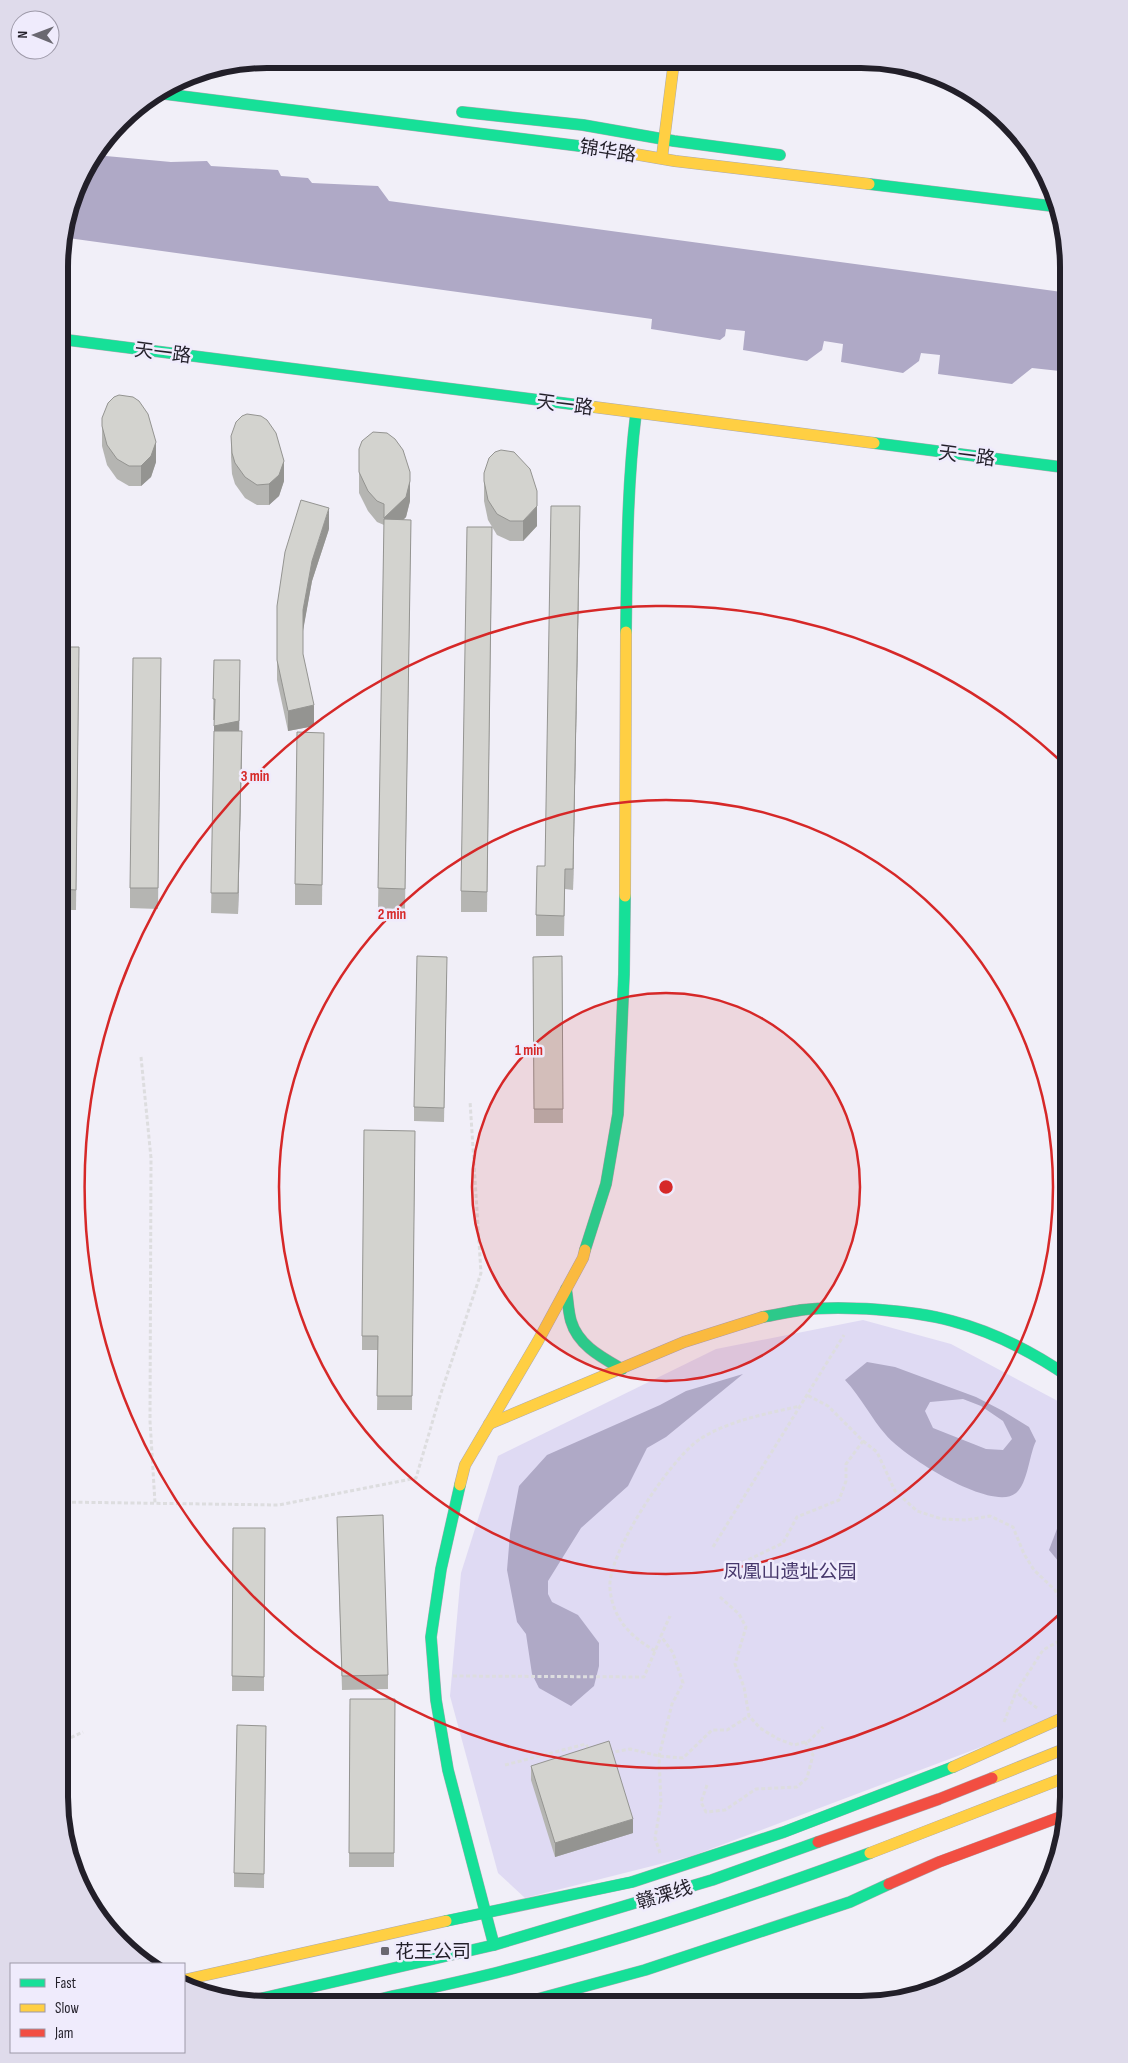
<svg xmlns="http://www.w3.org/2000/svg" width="1128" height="2063" viewBox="0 0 1128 2063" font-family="'Sofia Sans Condensed','Noto Sans SC',sans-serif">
<rect width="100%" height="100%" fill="#f1eff8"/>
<polygon fill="#dfdaf3" points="863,1320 951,1344 1069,1407 1069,1714 692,1856 525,1898 498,1873 450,1696 461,1573 498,1456 716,1349"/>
<g fill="#afa9c6" fill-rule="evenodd">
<polygon points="95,155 171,162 207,161 211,166 278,170 281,176 308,178 312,183 378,186 389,201 1069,293 1069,372 1032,368 1012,384 938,374 940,355 921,353 919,361 903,373 841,362 843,344 824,341 822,350 807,361 743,350 745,331 726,329 725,336 720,340 651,329 652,319 61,237 80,174"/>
<path d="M867,1362L895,1367L976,1397L1003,1411L1029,1427L1036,1441C1029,1455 1028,1483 1016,1493C992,1513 902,1455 886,1435C871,1418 861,1397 845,1380ZM963,1399L981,1406L1003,1421L1012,1439L1003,1450L986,1449L933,1428L925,1411L930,1402Z"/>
<polygon points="743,1374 666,1437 647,1448 628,1486 581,1528 548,1581 548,1594 552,1602 578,1615 599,1643 599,1666 594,1686 571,1706 539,1688 532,1674 526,1634 517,1622 507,1570 510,1534 519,1486 547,1455 660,1405 686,1391"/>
<polygon points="1069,1512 1069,1574 1049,1550 1063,1513"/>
</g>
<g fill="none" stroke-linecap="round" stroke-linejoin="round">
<defs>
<g id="fast">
<polyline points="157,93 611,150"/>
<polyline points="462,112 583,125 674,141 780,155"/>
<polyline points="869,184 1060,207"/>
<polyline points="60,339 594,407"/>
<polyline points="874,443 1069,468"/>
<path d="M626,632C627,559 627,486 636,413"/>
<polyline points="585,1250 606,1184 618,1114 624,974 625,896"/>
<path d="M566,1289C568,1299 568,1311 571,1321C578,1345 601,1357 622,1369"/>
<path d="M763,1317C775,1315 788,1312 801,1310C842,1305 912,1310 952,1321C994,1332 1034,1353 1069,1377"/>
<polyline points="460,1485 441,1569 431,1637 436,1700 448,1770 494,1945"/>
<polyline points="446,1921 632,1882 784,1832 953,1767"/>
<polyline points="246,2002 494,1945 712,1880 818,1842"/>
<path d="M363,2003C410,1992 457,1983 503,1971C627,1939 750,1897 870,1853"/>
<polyline points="523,2003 645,1970 850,1902 889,1884"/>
</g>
<g id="slow">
<polyline points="611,150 675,161 869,184"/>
<polyline points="662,157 674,61"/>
<polyline points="594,407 874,443"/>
<polyline points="625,896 626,632"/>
<polyline points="489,1424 684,1342 763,1317"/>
<polyline points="460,1485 465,1465 538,1341 583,1258 585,1250"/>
<polyline points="953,1767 1069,1715"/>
<polyline points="992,1778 1069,1747"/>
<polyline points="870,1853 1069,1776"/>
<polyline points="184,1980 446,1921"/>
</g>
<g id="jam">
<polyline points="818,1842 939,1799 992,1778"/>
<polyline points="889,1884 939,1862 1068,1814"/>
</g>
</defs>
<use href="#fast" stroke="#aba9b1" stroke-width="12"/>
<use href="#slow" stroke="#aba9b1" stroke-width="12"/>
<use href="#jam" stroke="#aba9b1" stroke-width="12"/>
<g stroke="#dddddf" stroke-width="3" stroke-dasharray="4 2.5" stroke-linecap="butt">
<polyline points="141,1057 151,1158 150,1421 155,1503"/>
<polyline points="863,1441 877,1452 895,1491 917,1511 942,1519 967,1520 990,1516 1013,1527 1024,1554 1034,1570 1055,1590 1064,1608 1061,1640"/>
<polyline points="59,1502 279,1505 416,1478 440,1396 481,1273 470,1101"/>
<polyline points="713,1547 844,1335"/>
<polyline points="725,1571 783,1543 797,1517 839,1500 846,1481 846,1464 863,1441 828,1406 807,1395"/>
<polyline points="720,1597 739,1614 746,1627 735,1664 744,1687 749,1716 760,1728 778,1739 794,1745 809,1741 823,1727"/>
<polyline points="1061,1640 1069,1644"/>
<path d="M655,1651C630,1636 613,1619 610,1589C606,1555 671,1458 700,1439C730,1420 766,1414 800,1406"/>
<polyline points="453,1676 644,1677 661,1637"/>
<polyline points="1037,1708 1016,1692 1043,1650 1061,1640"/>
<polyline points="1004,1722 1016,1692"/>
<polyline points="59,1743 83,1732"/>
<polyline points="609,1753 630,1749 659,1756 683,1758 712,1730 727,1730 749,1716"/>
<polyline points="505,1765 586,1744 589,1750"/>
<polyline points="707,1785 701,1802 706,1812 725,1810 756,1789 797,1787 807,1778 813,1755 805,1742"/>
<polyline points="660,1853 655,1838 661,1803 659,1756 672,1704 683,1683 673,1653 661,1636 670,1616"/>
</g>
<use href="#fast" stroke="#16e098" stroke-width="11"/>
<use href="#slow" stroke="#ffcf43" stroke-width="11"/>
<use href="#jam" stroke="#f24e42" stroke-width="11"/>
</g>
<g fill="#b5b5b2">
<polygon points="102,418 156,462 151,477 141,486 129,486 117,479 107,465 102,446"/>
<polygon points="231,436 284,481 279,496 269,505 257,505 245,498 235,484 232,474 231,457"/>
<polygon points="359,449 410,501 406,517 403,520 411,520 405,909 378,909 384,525 377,522 368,511 359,493"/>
<polygon points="484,473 537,526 523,541 510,541 497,535 488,520 484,501"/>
<polygon points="580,527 573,890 565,889 564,936 536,936 536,915 545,866"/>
<polygon points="329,529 312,581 303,629 303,654 314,726 288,731 277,680 277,606"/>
<polygon points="492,548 487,912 461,912 461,891"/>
<polygon points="60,647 79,668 76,910 60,910"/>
<polygon points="161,658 158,909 130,908 130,888"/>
<polygon points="214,660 239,731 242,752 238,914 211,913 215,720 213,720"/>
<polygon points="324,733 322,905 295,905 295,884"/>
<polygon points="562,956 563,1123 534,1123 533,957"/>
<polygon points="447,971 444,1122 414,1121 414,1107"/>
<polygon points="415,1131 412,1410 377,1410 378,1350 362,1350 362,1336"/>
<polygon points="337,1517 388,1675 388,1689 342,1690"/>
<polygon points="233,1528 265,1528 264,1691 232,1691"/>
<polygon points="350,1699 395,1699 394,1867 349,1867"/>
<polygon points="266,1726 264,1888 234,1887 234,1873"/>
<polygon points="531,1766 633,1833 555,1857 531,1780"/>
</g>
<g fill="#949491">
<polygon points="156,442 156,462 151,477 141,486 141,466"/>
<polygon points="284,461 284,481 279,496 269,505 269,484"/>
<polygon points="410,481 410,501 406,517 384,538 384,518"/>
<polygon points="537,506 537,526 523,541 523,521"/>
<polygon points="580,506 580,527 573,890 573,869"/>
<polygon points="329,508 329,529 312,581 303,631 303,610 312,561"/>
<polygon points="240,680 239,742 214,747 214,726"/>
<polygon points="314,705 314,726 288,731 288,711"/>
<polygon points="242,731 242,752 238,914 238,893"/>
<polygon points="633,1819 633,1833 555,1857 555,1843"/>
</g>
<g fill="#d3d3cf" stroke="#949491">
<polygon points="119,395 133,397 139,401 148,414 156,442 151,456 141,466 129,466 117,459 107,445 102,426 102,418 108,403 114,397"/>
<polygon points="247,414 261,416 267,420 276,433 284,461 279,475 269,484 257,485 245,477 235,463 232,453 231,436 236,422 242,416"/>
<polygon points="373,432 387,433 395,439 403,450 410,472 410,481 406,497 384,518 384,504 377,501 368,491 359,472 359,449 362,441"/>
<polygon points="501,450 514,452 530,469 537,491 537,506 523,521 510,521 497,514 488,500 484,481 484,473 489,458 495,452"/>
<polygon points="301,500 329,508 312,561 303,610 303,654 314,705 288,711 277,660 277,606 285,552"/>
<polygon points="551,506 580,506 573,869 565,869 564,916 536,915 537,866 545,866"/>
<polygon points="384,519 411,520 405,889 378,888"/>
<polygon points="467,527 492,527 487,892 461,891"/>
<polygon points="60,647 79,647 76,890 60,889"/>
<polygon points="133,658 161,658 158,888 130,888"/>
<polygon points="214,660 240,660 239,721 214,726 215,699 213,699"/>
<polygon points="214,731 242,731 238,893 211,893"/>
<polygon points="297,732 324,733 322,885 295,884"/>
<polygon points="417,956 447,957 444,1108 414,1107"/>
<polygon points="562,956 563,1109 534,1109 533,957"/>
<polygon points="364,1130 415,1131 412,1396 377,1396 378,1336 362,1336"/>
<polygon points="383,1515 388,1675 342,1676 337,1517"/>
<polygon points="233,1528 265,1528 264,1677 232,1676"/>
<polygon points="350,1699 395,1699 394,1853 349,1853"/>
<polygon points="237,1725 266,1726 264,1874 234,1873"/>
<polygon points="609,1741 633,1819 555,1843 531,1766"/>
</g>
<circle cx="666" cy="1187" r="194" fill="#d62828" fill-opacity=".12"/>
<g fill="none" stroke="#d62828" stroke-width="2.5">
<circle cx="666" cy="1187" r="194"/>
<circle cx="666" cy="1187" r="387"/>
<path d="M1066 1608A581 581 0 1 1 1066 766"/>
</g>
<rect fill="#6a6871" stroke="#efebfc" stroke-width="2" x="380" y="1946" width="10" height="10" rx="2.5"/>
<g text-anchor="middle" stroke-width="5" stroke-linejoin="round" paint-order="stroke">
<g font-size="19" fill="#221f29" stroke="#efebfc">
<text transform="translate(608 150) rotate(9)" y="7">锦华路</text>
<text transform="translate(163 352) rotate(7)" y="7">天一路</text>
<text transform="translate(565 404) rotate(7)" y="7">天一路</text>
<text transform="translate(967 455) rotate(7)" y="7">天一路</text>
<text transform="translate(664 1894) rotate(-17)" y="7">赣溧线</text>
</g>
<g font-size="19" fill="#47386c" stroke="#efebfc">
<text x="790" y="1578">凤凰山遗址公园</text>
</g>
<g font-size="19" fill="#221f29" stroke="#efebfc" text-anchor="start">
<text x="395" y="1958">花王公司</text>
</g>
</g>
<path d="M0 0H1128V2063H0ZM267 68H861A199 199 0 0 1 1060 267V1797A199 199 0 0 1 861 1996H267A199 199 0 0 1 68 1797V267A199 199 0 0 1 267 68Z" fill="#dfdbeb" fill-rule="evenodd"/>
<path fill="none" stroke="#221f29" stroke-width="6" d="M267 68H861A199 199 0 0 1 1060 267V1797A199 199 0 0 1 861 1996H267A199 199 0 0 1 68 1797V267A199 199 0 0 1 267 68Z"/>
<circle cx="666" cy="1187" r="8" fill="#d62828" stroke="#efebfc" stroke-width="2.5"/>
<g font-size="15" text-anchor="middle" font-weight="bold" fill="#d62828" stroke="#efebfc" stroke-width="5" stroke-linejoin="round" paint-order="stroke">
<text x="255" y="781">3 min</text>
<text x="392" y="919">2 min</text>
<text x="529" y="1055">1 min</text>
</g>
<rect x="10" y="1963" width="175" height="90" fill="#efebfc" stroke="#9d99a8"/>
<rect x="20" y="1979" width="25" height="8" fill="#16e098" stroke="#9d99a8"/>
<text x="55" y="1988" font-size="15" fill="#221f29">Fast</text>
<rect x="20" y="2004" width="25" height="8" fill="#ffcf43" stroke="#9d99a8"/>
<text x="55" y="2013" font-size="15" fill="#221f29">Slow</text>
<rect x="20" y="2029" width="25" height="8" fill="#f24e42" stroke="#9d99a8"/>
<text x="55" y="2038" font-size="15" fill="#221f29">Jam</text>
<g transform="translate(35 35) rotate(271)"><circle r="24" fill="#efebfc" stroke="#9d99a8"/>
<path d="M0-4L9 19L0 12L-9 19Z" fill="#6a6871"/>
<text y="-8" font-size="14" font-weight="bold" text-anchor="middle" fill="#221f29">N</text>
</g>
</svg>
